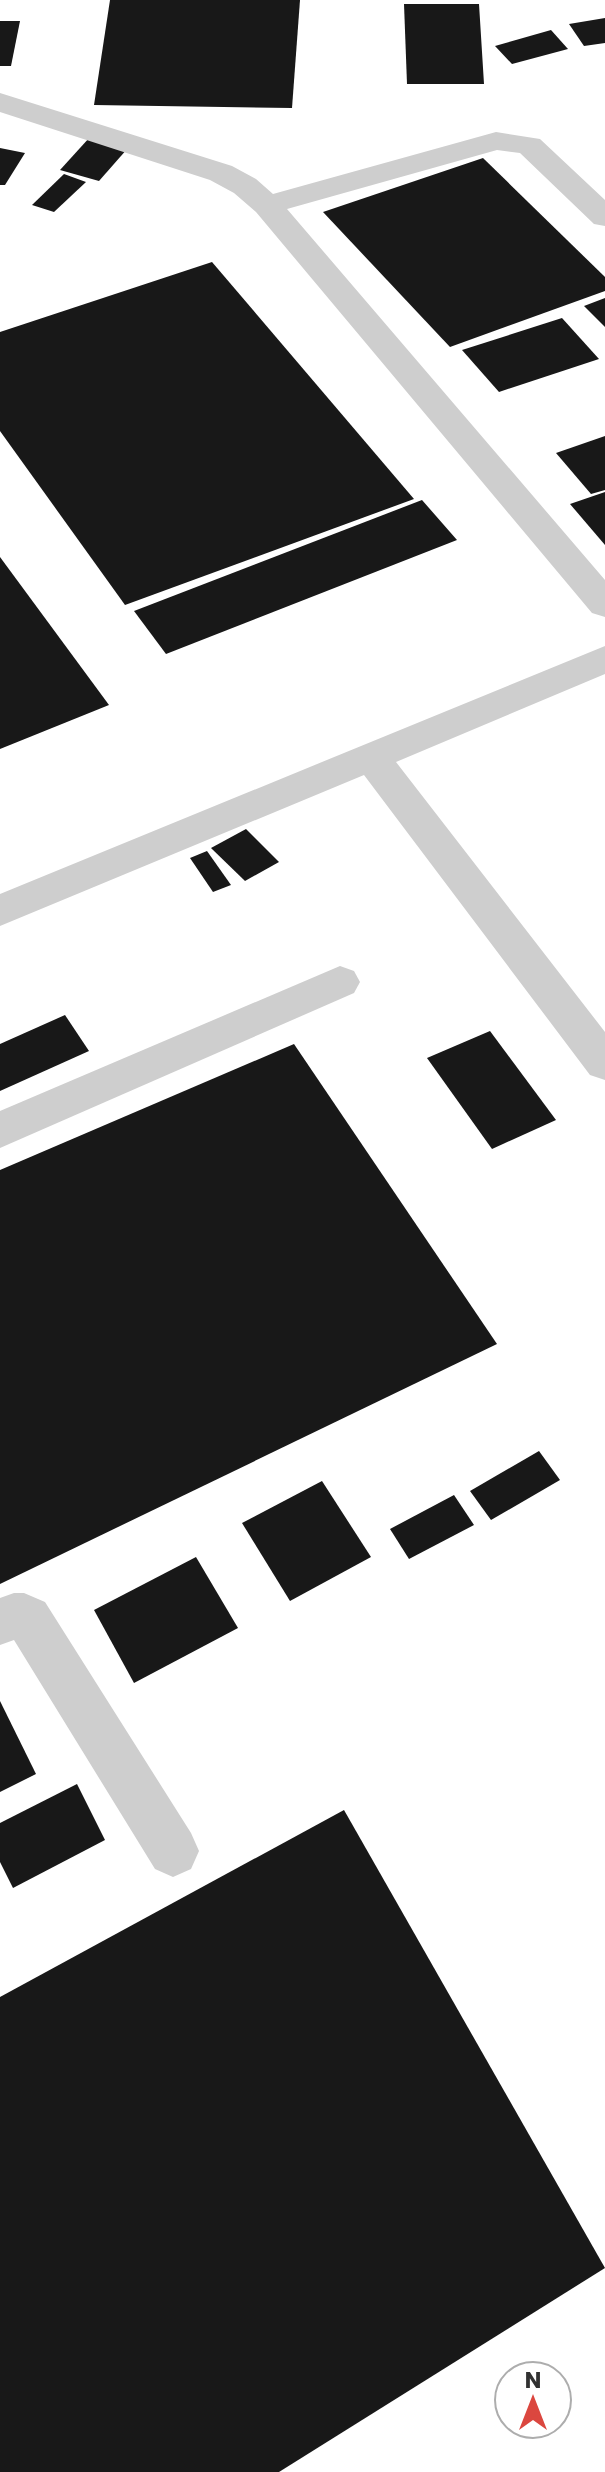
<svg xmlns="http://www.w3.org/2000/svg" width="605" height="2472" viewBox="0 0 605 2472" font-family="Poppins,sans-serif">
<rect width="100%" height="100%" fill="#fff"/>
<g fill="#181818">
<polygon points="110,0 300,0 292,108 94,105"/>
<polygon points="404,4 479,4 484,84 407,84"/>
<polygon points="605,18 605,43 584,46 569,24"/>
<polygon points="0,21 20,21 11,66 0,66"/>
<polygon points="551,30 568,49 512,64 495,46"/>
<polygon points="90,137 128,148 99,181 60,170"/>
<polygon points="0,148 25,153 5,185 0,185"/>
<polygon points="483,158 605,277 605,291 450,347 323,212"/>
<polygon points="64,174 86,182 54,212 32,205"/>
<polygon points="212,262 414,499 125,605 0,431 0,332"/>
<polygon points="605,298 605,327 584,306"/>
<polygon points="562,318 599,359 499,392 462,350"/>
<polygon points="605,436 605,490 591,494 556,453"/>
<polygon points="605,492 605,545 570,504"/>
<polygon points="422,500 457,540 166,654 134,611"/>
<polygon points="0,557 109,705 0,749"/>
<polygon points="246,829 279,862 245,881 211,848"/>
<polygon points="207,851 231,885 213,892 190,858"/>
<polygon points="65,1015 89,1051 0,1091 0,1044"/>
<polygon points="490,1031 556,1120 492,1149 427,1058"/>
<polygon points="294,1044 497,1344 0,1584 0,1170"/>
<polygon points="539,1451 560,1480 491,1520 470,1491"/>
<polygon points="322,1481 371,1557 290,1601 242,1523"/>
<polygon points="454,1495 474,1525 409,1559 390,1529"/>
<polygon points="196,1557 238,1628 134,1683 94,1610"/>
<polygon points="0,1701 36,1774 0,1792"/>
<polygon points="77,1784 105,1840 13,1888 0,1862 0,1823"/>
<polygon points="344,1810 605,2268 279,2472 0,2472 0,1997"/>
</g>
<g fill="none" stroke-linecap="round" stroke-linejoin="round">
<g fill="#cecece" fill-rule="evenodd">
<polygon points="0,93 232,166 256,179 273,194 496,132 540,139 605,200 605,226 594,224 520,153 497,150 287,209 605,580 605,617 592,613 256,212 234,193 210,180 0,112"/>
<polygon points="605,646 605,674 396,762 605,1032 605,1080 590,1075 364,775 0,926 0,894"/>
<polygon points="340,966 354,971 360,982 354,993 0,1148 0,1111"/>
<polygon points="14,1593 24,1593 45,1602 191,1833 199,1851 191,1869 173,1877 155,1869 14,1640 0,1645 0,1598"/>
</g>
</g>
<g transform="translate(533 2400)"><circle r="38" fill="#ffffff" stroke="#adadad" stroke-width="2"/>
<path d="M0-6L14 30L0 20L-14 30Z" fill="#db473f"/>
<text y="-12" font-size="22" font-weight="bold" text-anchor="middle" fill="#313131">N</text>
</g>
</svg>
